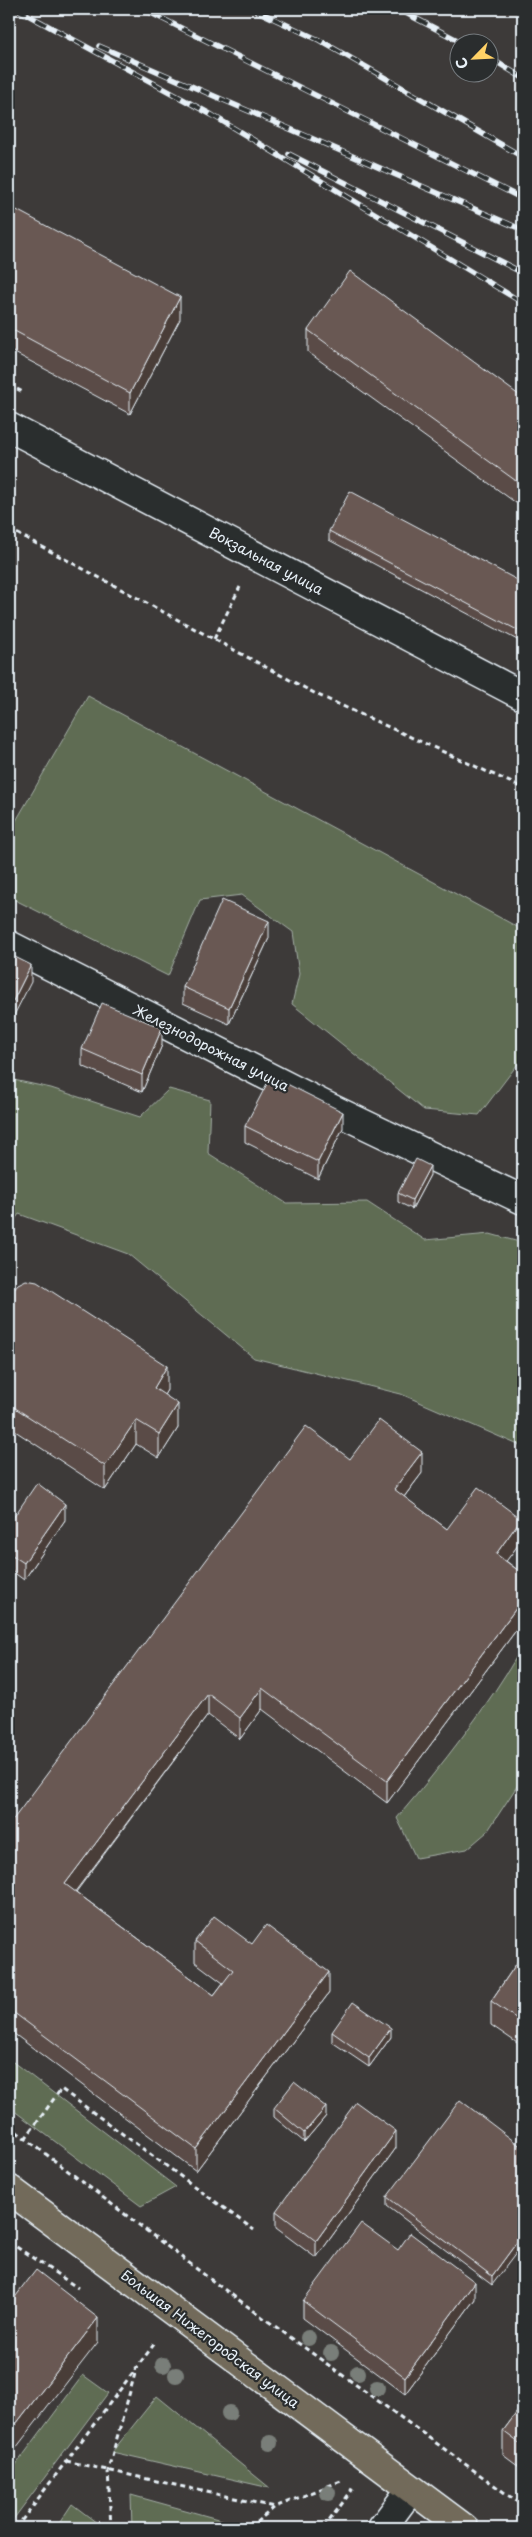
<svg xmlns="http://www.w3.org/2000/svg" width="532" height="2537" viewBox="0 0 532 2537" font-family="'Playpen Sans',sans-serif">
<rect width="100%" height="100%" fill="#3d3a39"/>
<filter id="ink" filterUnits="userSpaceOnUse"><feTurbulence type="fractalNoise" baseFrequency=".02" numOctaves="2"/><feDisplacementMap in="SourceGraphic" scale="10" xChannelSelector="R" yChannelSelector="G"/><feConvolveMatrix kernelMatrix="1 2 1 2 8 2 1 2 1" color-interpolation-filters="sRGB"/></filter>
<g filter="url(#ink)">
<g fill="#5f6c53" stroke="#a4aea6">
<polygon points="88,696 523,930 523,1057 479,1115 424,1110 292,1004 299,974 293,932 242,895 200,900 168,976 9,897 9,833"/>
<polygon points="9,1079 51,1088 140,1117 169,1089 210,1100 208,1153 286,1203 367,1202 425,1240 490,1234 523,1243 523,1447 401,1394 254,1358 128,1254 19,1214 9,1228"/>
<path d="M523,1646V1777L487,1832L467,1849L416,1858L397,1818C443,1764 487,1708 523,1646Z"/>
<polygon points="9,2059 176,2187 141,2206 9,2107"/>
<polygon points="83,2375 108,2393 9,2525 9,2474"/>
<polygon points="157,2396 270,2488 112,2452"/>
<polygon points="131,2495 236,2524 231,2528 132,2528"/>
<polygon points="72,2504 97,2523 97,2528 56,2528"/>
</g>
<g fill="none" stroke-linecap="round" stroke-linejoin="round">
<defs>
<g id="street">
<polyline points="9,945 324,1105 523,1200"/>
<polyline points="382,2528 411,2489"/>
</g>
<polyline id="secondary" points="9,427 523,696"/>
<polyline id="primary" points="9,2189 464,2528"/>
</defs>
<use href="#street" stroke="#e8f1f8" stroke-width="31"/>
<use href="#secondary" stroke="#e8f1f8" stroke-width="31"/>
<use href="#primary" stroke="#e8f1f8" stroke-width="31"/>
<g stroke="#e8f1f8" stroke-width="3" stroke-dasharray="5 4" stroke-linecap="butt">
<polyline points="9,385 25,393"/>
<polyline points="9,529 316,694 523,788"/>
<polyline points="214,639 240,587"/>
<polyline points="9,2126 214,2282 523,2506"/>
<polyline points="25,2139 61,2089 254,2230"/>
<polyline points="9,2242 78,2288"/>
<polyline points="66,2461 275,2507"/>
<polyline points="16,2528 155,2343"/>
<polyline points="111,2528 108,2470 136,2370"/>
<polyline points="249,2528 275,2507 341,2481"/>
<polyline points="324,2528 352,2490 350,2489"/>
</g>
<use href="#street" stroke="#2a2d2e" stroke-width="28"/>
<use href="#secondary" stroke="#2a2d2e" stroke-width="28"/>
<use href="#primary" stroke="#726b5a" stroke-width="28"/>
<defs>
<g id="rail">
<polyline points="17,9 212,115 523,303"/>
<polyline points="143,9 523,199"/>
<polyline points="253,9 319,40 523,157"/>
<polyline points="398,9 461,42"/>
<polyline points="99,46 523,230"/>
<polyline points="490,58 523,78"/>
<polyline points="289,154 523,273"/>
</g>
</defs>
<use href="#rail" stroke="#e8f1f8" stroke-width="5.5"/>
<use href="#rail" stroke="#2a2d2e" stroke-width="4" stroke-dasharray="11" stroke-linecap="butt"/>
</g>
<g fill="#797e79">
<circle cx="308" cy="2338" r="8"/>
<circle cx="331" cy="2353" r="8"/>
<circle cx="163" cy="2365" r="8"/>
<circle cx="358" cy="2373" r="8"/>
<circle cx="176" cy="2375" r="8"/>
<circle cx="377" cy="2388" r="8"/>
<circle cx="229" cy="2413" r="8"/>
<circle cx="270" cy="2443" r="8"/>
<circle cx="328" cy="2493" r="8"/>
</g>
<g fill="#5a4c47" stroke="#e8f1f8">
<polygon points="9,206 180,319 130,414 9,350"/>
<polygon points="308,330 523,398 523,508 308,352"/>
<polygon points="329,531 523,583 523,643 329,540"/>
<polygon points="269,938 229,1024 183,1003 183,987"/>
<polygon points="162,1045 142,1092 82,1066 82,1049"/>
<polygon points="245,1126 343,1128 318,1179 245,1142"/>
<polygon points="430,1175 412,1209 398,1202 398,1193"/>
<polygon points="9,1302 167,1390 164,1395 178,1428 159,1458 136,1444 105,1490 9,1427"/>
<polygon points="350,1459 422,1473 404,1497 447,1529 521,1541 506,1561 523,1574 523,1621 387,1803 262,1709 240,1739 208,1715 76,1892 214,1995 223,1983 195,1962 195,1941 252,1944 329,1993 196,2171 9,2030 9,1825"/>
<polygon points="65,1520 24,1580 9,1569 9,1524"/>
<polygon points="523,1954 523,2047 491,2025 491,2001"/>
<polygon points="332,2032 391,2037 369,2067 332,2042"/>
<polygon points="274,2108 326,2116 304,2142 274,2117"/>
<polygon points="396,2148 316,2258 276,2228 276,2211"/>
<polygon points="523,2148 492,2285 387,2206 387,2197"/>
<polygon points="398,2250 475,2299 405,2394 303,2318 303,2301"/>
<polygon points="523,2404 523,2470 503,2455 503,2431"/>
</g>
<g fill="#4a3e39" stroke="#e8f1f8">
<polygon points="180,297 180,319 130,414 130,393"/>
<polygon points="269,921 269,938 229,1024 229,1008"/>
<polygon points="31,965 31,982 9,1025 9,1009"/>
<polygon points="162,1028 162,1045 142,1092 142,1075"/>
<polygon points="343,1112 343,1128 318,1179 318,1162"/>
<polygon points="430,1166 430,1175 412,1209 412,1200"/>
<polygon points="167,1366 167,1390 154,1412 154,1388"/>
<polygon points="178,1404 178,1428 159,1458 159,1434"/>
<polygon points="136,1420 136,1444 105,1490 105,1466"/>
<polygon points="422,1452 422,1473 394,1510 394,1489"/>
<polygon points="65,1504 65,1520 24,1580 24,1563"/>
<polygon points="521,1519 521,1541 496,1575 496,1554"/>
<polygon points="523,1599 523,1621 387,1803 387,1781"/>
<polygon points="262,1688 262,1709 240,1739 240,1718"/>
<polygon points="208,1694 208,1715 65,1905 65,1884"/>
<polygon points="329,1972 329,1993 196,2171 196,2149"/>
<polygon points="391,2028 391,2037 369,2067 369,2058"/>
<polygon points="326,2107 326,2116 304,2142 304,2133"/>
<polygon points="396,2131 396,2148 316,2258 316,2241"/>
<polygon points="523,2234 523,2244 492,2285 492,2276"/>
<polygon points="475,2282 475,2299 405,2394 405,2377"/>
<polygon points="98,2318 98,2342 9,2457 9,2433"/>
</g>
<g fill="#695852" stroke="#e8f1f8">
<polygon points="9,206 180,297 130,393 9,328"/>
<polygon points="350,271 523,398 523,486 308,330"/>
<polygon points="350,491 523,583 523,633 329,531"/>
<polygon points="222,900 269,921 229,1008 183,987"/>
<polygon points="9,954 31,965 9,1009"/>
<polygon points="102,1003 162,1028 142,1075 82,1049"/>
<polygon points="271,1076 343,1112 318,1162 245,1126"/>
<polygon points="416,1159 430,1166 412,1200 398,1193"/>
<polygon points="26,1280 37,1282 167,1366 154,1388 178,1404 159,1434 136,1420 105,1466 9,1404 9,1302 11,1302 12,1291 18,1284"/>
<polygon points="379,1420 422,1452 394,1489 447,1529 478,1487 521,1519 496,1554 523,1574 523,1599 387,1781 262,1688 240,1718 208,1694 65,1884 214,1995 233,1970 195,1941 214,1916 252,1944 266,1925 329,1972 196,2149 9,2009 9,1825 306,1426 350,1459"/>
<polygon points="37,1483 65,1504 24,1563 9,1553 9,1524"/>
<polygon points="523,1954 523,2023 491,2001"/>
<polygon points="353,2002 391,2028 369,2058 332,2032"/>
<polygon points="294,2082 326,2107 304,2133 274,2108"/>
<polygon points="460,2100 523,2148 523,2234 492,2276 387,2197"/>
<polygon points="356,2102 396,2131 316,2241 276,2211"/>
<polygon points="361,2223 398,2250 410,2233 475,2282 405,2377 303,2301"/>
<polygon points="36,2270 98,2318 9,2433 9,2305"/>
<polygon points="523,2404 523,2446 503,2431"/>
</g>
</g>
<g text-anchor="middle" stroke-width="4.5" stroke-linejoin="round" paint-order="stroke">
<g font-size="14" fill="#e8f1f8" stroke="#2a2d2e">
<text transform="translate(266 561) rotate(28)" y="5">Вокзальная улица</text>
<text transform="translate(211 1048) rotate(27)" y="5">Железнодорожная улица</text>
<text transform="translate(210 2339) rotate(37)" y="5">Большая Нижегородская улица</text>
</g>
</g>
<rect width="532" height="2537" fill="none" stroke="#2a2d2e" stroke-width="30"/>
<rect x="15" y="15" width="502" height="2507" fill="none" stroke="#e8f1f8" stroke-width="2" filter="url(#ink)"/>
<g transform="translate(474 58) rotate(246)"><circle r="24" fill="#2a2d2e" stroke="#767b7f"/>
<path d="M0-4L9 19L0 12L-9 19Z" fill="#ffd166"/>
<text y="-8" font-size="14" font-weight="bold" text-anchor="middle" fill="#e8f1f8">С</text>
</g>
</svg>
